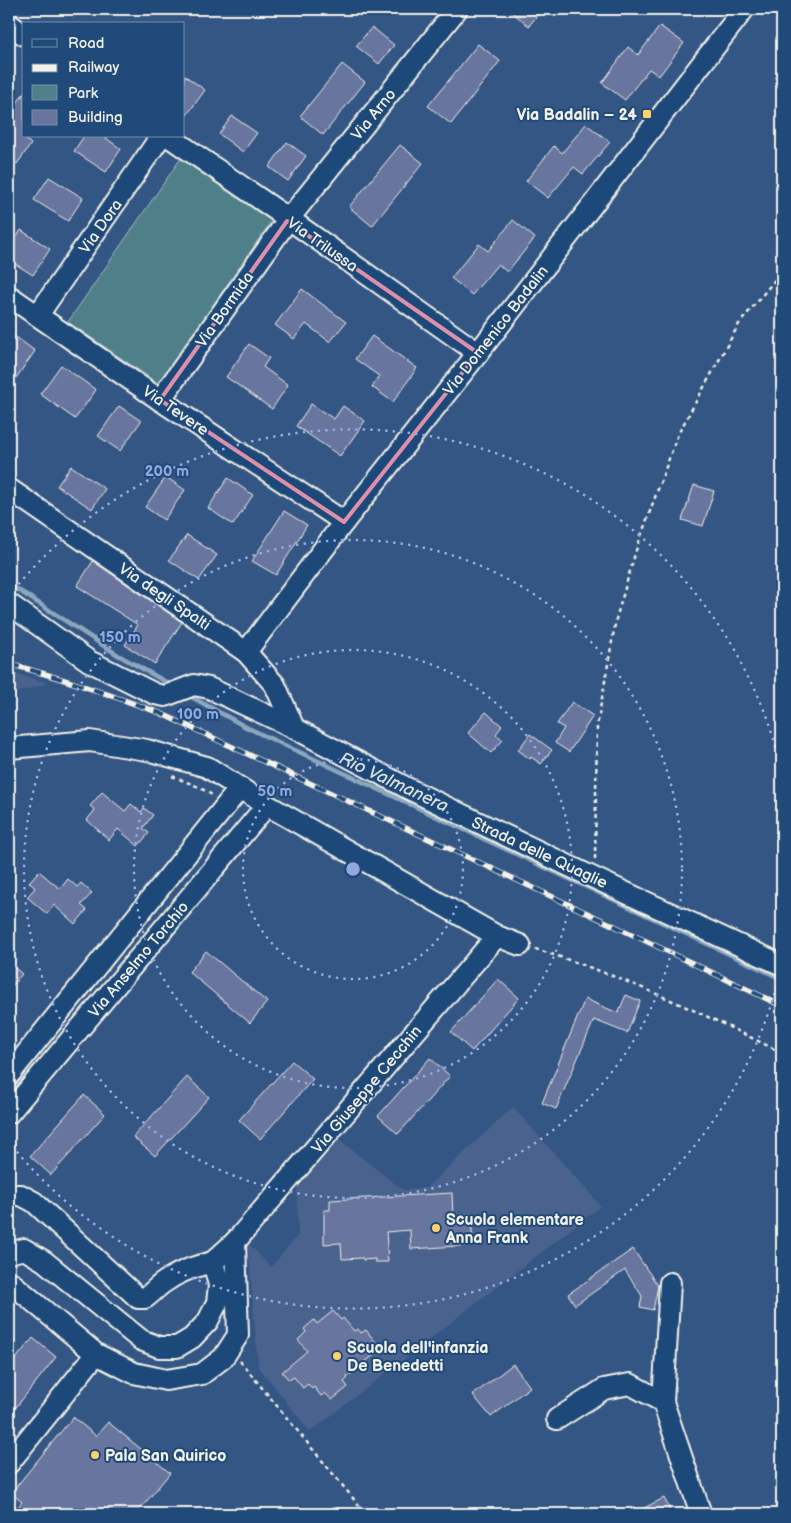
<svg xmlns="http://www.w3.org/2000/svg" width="791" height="1523" viewBox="0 0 791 1523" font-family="'Balsamiq Sans',sans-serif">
<rect width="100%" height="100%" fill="#345684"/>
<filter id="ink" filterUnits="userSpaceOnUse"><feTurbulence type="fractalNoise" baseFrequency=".02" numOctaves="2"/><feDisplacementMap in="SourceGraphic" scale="10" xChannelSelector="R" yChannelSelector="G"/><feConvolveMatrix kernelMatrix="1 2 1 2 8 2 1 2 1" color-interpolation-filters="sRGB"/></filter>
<g filter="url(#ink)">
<g fill="#48628e">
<polygon points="9,672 14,673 48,683 9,695"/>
<polygon points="513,1107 601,1206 310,1432 258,1366 248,1243 271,1267 298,1235 297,1188 337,1138 403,1190 426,1188"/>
</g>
<polygon fill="#50808a" stroke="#a2b8b9" points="181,158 272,220 159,384 68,322"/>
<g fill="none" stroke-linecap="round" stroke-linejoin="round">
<g stroke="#8ba7be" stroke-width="4.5">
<polyline points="9,584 118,655 173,686"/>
<polyline points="186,694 246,727 782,979"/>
</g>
</g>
<g fill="#68749e" stroke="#f4f1e8">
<polygon points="508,9 542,9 529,26"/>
<polygon points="660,26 684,43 659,76 649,69 625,100 602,83 628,47 638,55"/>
<polygon points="372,27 394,45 379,64 356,46"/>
<polygon points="478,44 500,61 451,124 428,106"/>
<polygon points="342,64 365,82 323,135 300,116"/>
<polygon points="184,75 205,90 184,119"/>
<polygon points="24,93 24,138 31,144 17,164 9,158 9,114"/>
<polygon points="232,116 257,133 243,152 219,134"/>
<polygon points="586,124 610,142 583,174 574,167 548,198 526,181 554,146 562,153"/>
<polygon points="84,136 103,136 121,149 106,172 74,151"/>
<polygon points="287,142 306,156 288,181 269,167"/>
<polygon points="400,145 423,163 372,226 349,207"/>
<polygon points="49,177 83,198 68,221 34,200"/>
<polygon points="513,220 535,238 507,272 498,264 472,295 451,278 479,244 488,251"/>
<polygon points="21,230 50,249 33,275 9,260 9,250"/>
<polygon points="302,289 346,322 330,342 306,324 294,339 275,325"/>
<polygon points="9,332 35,351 16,378 9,373"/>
<polygon points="372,336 417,368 393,402 372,387 379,376 355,359"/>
<polygon points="249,344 269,358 263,367 288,385 272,409 226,377"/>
<polygon points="61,365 96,390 75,419 40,394"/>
<polygon points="311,404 334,419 343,406 365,421 340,456 296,426"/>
<polygon points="119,406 141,421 120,451 98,436"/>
<polygon points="71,466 105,489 92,509 57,486"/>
<polygon points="166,477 185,490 164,520 145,507"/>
<polygon points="228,478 253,495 233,525 208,508"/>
<polygon points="694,485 714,491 703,526 682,520"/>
<polygon points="284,511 307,525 276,575 252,561"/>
<polygon points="187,535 217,555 199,580 169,560"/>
<polygon points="93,561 182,622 155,664 125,645 138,625 77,586"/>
<polygon points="572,702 593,716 569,752 555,743 564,728 557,724"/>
<polygon points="486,712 502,726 496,734 503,740 491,753 468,733"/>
<polygon points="530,734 552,750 541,764 531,757 530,759 518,750"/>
<polygon points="102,792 125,811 131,804 141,812 144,808 153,815 143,828 149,833 138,846 118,829 109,840 87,820 95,810 90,806"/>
<polygon points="39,871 60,889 68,879 77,887 81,883 92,893 81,905 87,910 75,924 54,905 47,914 27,897 35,888 29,882"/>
<polygon points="206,951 267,1002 250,1023 189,972"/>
<polygon points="9,963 22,974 9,990"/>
<polygon points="498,979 519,998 472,1051 451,1032"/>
<polygon points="626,995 640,1001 627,1033 594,1020 556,1109 542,1103 585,999 618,1013"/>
<polygon points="430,1058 450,1076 398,1134 378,1116"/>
<polygon points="292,1061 313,1079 260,1139 239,1120"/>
<polygon points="187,1077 209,1097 155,1156 133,1137"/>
<polygon points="84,1095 105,1114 51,1175 30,1156"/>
<polygon points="452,1193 453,1216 471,1214 473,1245 411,1249 410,1230 386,1232 388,1262 375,1262 375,1259 363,1260 363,1258 342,1259 341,1243 324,1244 324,1210 330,1210 330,1200"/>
<polygon points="633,1249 658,1286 653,1310 640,1307 642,1296 625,1270 575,1305 568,1294"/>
<polygon points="333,1311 341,1320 343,1318 354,1331 358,1329 361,1333 366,1330 381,1349 347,1377 348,1378 344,1382 348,1387 332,1400 325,1393 321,1396 314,1387 312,1389 308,1384 303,1388 294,1377 289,1380 282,1372 307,1351 298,1340 306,1332 304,1329 314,1320 317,1324"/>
<polygon points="33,1338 56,1357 9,1416 9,1367"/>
<polygon points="513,1364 530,1387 491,1417 473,1395"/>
<polygon points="73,1417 96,1436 108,1422 170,1473 136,1514 12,1514 22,1502 11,1493"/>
<polygon points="664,1498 672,1514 632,1514"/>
</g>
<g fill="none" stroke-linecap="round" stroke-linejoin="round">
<defs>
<g id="minor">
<polyline points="9,24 24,35"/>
<polyline points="168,136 289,219 478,353"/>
<polyline points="9,296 160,400 344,522"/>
<polyline points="38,315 161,136"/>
<polyline points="160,400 287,221 457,9"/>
<polyline points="9,489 246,652 275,685 294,728"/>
<polyline points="9,604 89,661 155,694 165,696 194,685 209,688 294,728 409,789 594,878 782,965"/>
<polyline points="246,652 344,522 478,353 744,9"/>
<polyline points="9,748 90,741 147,750 207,767 267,805 497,936 520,945"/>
<polyline points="9,1075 240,788"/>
<polyline points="9,1113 267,805"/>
<path d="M9,1195H21L34,1202L138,1298H145C151,1294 156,1288 163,1283C178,1272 195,1266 213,1262L219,1285L217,1303L208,1321L192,1338L177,1347H159L141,1340L44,1261L24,1249L9,1253"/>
<polyline points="213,1262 235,1242 497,936"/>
<polyline points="9,1281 96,1354 134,1373 166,1380 202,1374 223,1358 238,1335 235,1242"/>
<polyline points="663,1402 670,1283"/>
<polyline points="557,1419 604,1389 630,1384 663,1402 701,1514"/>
<polyline points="9,1463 96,1354"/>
</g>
</defs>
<use href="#minor" stroke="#f4f1e8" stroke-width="24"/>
<g stroke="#f4f1e8" stroke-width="2.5" stroke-dasharray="4 4" stroke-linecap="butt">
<polyline points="172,776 199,787 212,795"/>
<polyline points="595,859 597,726 616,619 637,547 678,434 739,324 782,271"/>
<path d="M535,949C620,975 703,1013 782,1053"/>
<polyline points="240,1361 366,1514"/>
</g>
<use href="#minor" stroke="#1f4a7a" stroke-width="20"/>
<defs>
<path id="rail" d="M9,664C60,677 110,695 160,713L602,920L782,1006"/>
</defs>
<use href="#rail" stroke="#f4f1e8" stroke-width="5.5"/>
<use href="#rail" stroke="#1f4a7a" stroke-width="4" stroke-dasharray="11" stroke-linecap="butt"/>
</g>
</g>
<path fill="none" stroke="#de8fa9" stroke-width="4" stroke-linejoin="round" d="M287,221L478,353L344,522L160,400Z"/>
<g fill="none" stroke="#93a8e1" stroke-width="2.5" stroke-dasharray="2.5 5">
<circle cx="353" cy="869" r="110"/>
<circle cx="353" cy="869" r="219"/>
<circle cx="353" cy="869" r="329"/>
<path d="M782 964A439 439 0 0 1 9 1142M9 596A439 439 0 0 1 782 774"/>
</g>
<g fill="#ffd166" stroke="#1f4a7a" stroke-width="2">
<rect x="642" y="109" width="10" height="10" rx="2.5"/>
<circle cx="436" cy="1228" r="5"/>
<circle cx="337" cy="1356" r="5"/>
<circle cx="95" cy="1455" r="5"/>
</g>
<g text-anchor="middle" stroke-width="4" stroke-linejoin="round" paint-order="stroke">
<g font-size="16" fill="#f4f1e8" stroke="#1f4a7a">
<text transform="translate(373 114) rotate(-51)" y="6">Via Arno</text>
<text transform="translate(100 226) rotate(-55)" y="6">Via Dora</text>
<text transform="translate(323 244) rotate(35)" y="6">Via Trilussa</text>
<text transform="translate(224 309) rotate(-55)" y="6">Via Bormida</text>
<text transform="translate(495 330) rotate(-52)" y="6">Via Domenico Badalin</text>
<text transform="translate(176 410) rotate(34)" y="6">Via Tevere</text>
<text transform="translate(165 596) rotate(34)" y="6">Via degli Spalti</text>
<text transform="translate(540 852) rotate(25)" y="6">Strada delle Quaglie</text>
<text transform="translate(138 959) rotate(-50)" y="6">Via Anselmo Torchio</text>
<text transform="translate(366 1089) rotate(-50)" y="6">Via Giuseppe Cecchin</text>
</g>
<g font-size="16" font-weight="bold" fill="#f4f1e8" stroke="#1f4a7a" text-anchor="start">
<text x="637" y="120" text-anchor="end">Via Badalin – 24</text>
<text x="446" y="1225">Scuola elementare<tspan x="446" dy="18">Anna Frank</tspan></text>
<text x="347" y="1353">Scuola dell'infanzia<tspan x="347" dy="18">De Benedetti</tspan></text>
<text x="105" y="1461">Pala San Quirico</text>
</g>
<g font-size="18" font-style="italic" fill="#dadfde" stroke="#1f4a7a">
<text transform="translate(394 782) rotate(25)" y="6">Rio Valmanera</text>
</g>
</g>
<circle cx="353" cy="869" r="8" fill="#93a8e1" stroke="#1f4a7a" stroke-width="2.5"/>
<g font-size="15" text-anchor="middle" font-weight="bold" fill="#93a8e1" stroke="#1f4a7a" stroke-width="4" stroke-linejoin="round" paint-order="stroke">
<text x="167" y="476">200 m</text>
<text x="120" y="642">150 m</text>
<text x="198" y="719">100 m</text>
<text x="275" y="796">50 m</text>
</g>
<rect width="791" height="1523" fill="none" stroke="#1f4a7a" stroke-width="30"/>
<rect x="15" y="15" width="761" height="1493" fill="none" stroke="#f4f1e8" stroke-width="2" filter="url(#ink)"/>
<rect x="22" y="22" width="162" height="115" fill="#1f4a7a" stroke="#748da6"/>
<rect x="32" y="39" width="25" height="8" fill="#1f4a7a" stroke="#748da6"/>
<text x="68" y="48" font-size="15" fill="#f4f1e8">Road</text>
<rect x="32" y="64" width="25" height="8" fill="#f4f1e8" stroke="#748da6"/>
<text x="68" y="72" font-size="15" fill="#f4f1e8">Railway</text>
<rect x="32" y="85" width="25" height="15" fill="#50808a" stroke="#748da6"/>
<text x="68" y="98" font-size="15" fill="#f4f1e8">Park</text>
<rect x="32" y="110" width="25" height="15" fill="#68749e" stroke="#748da6"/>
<text x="68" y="122" font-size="15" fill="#f4f1e8">Building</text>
</svg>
